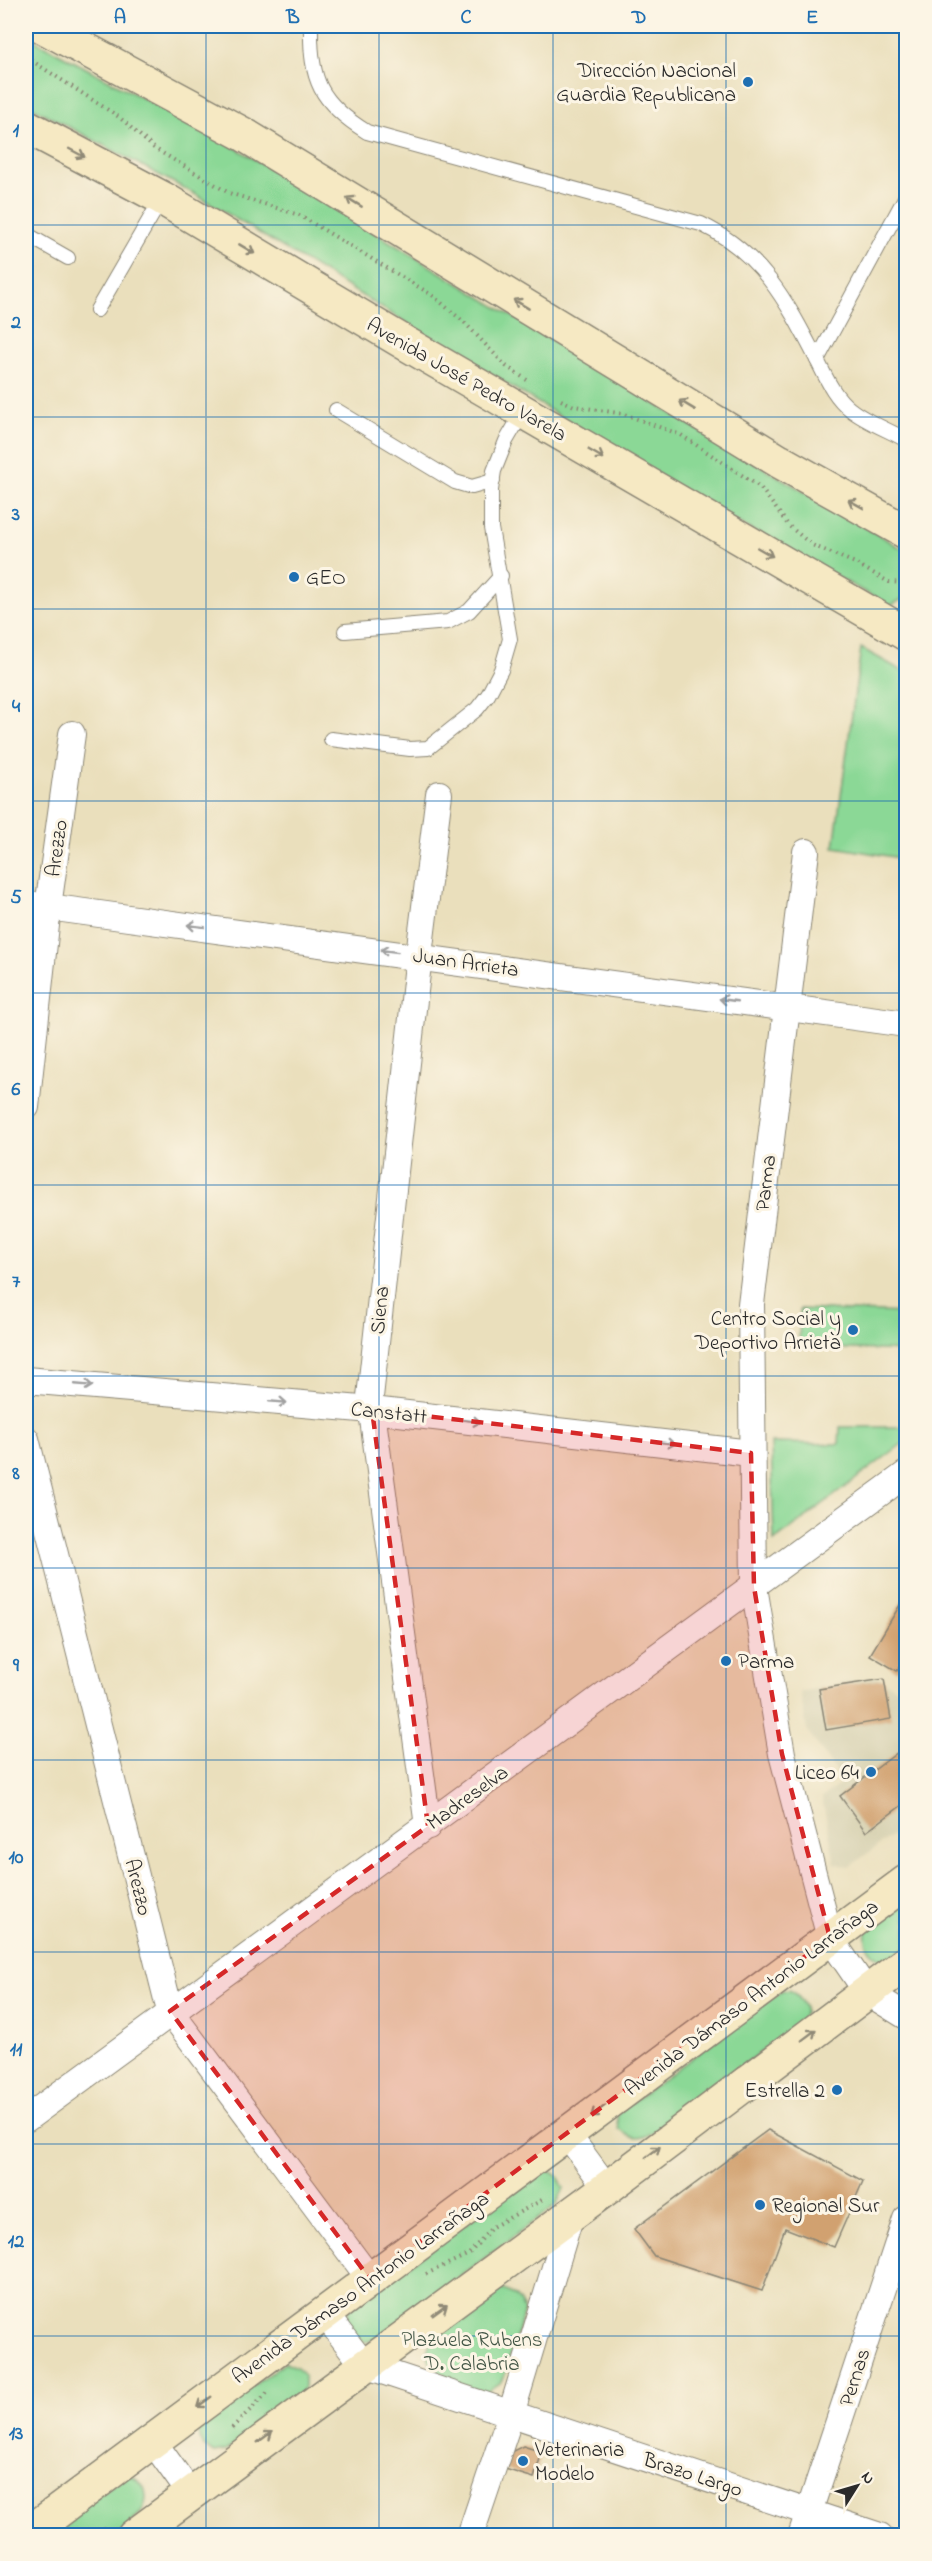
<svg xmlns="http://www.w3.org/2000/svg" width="932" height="2561" viewBox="0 0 932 2561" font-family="'Indie Flower',sans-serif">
<rect width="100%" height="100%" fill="#fcf5e5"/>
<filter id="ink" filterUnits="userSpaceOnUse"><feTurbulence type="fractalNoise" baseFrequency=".0167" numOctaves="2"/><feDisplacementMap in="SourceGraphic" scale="12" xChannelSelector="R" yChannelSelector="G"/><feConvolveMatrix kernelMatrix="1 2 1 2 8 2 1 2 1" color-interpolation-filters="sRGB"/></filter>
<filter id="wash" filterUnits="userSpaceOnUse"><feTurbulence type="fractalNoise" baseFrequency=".008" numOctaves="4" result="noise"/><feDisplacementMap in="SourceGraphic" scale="24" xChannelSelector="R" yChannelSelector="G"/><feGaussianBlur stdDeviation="1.35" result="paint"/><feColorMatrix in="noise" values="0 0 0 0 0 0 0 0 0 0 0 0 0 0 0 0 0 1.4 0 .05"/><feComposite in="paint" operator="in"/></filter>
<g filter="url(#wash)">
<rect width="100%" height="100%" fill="#eadfbc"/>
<polygon fill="#d7d1b1" points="876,1676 906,1695 906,1825 849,1867 835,1863 822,1798 843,1782 807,1730 800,1692"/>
<g fill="#8bd896" stroke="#5b8260" stroke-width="1.5">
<polygon points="26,36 236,148 705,434 906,551 906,597 890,606 706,505 195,194 26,104"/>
<polygon points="861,648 906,673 906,859 834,847"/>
<polygon points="800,1309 906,1313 906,1351 799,1347"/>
<polygon points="840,1427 906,1427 906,1441 774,1541 771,1443 839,1444"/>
<path d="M906,1900V1947L885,1960C871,1957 862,1943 867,1929Z"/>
<path d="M789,1990C804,1999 810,2010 798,2025L650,2134C637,2141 630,2138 619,2129L617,2114L780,1992Z"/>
<polygon points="547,2170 558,2176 564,2188 556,2205 380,2336 368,2342 355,2340 345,2321 349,2310 535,2172"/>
<path d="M501,2289C514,2293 519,2299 524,2311L504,2376L500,2383L485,2393L439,2378L433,2371L427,2352L432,2336L489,2292Z"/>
<path d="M285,2362L297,2367L304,2376V2388L298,2396L225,2451L214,2453C202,2446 197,2441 199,2426Z"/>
<path d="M128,2474C139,2479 146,2485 146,2498C146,2512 124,2533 110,2535C89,2540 63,2535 40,2536Z"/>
</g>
<g id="blocks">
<g fill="#d1a16f">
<polygon points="906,1595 906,1656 897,1671 870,1655"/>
<polygon points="884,1679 891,1719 826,1730 819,1689"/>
<polygon points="906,1746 906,1802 866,1832 840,1796"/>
<polygon points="768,2130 863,2181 834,2247 785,2228 762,2291 654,2256 634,2229"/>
<polygon points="523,2446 542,2452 534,2478 505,2469 509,2453"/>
</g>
</g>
</g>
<g filter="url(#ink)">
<use href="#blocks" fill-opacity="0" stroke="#8a8574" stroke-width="1.5"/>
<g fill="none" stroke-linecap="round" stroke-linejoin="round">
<defs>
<g id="lane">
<path d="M311,26C310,80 320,103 367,132L701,224C761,253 786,300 815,356C825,375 833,396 850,409C866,422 889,430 906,440"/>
<polyline points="26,234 68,258"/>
<polyline points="97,310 162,198"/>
<polyline points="817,360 906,196"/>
<polyline points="336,410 455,482 472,487 493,481"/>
<polyline points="345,631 448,622 469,611 501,576"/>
<polyline points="331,739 410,749 428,748 477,709 488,695 501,670 510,639 491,528 491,490 494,471 506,441 523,412"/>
</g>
<g id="street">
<polyline points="806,852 751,1304 754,1587 782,1754 830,1938 867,1992 906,2016"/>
<polyline points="26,904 906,1024"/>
<polyline points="26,1107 48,907 72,734"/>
<polyline points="26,1380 372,1410 751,1453"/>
<polyline points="26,1439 170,2011 370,2279"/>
<polyline points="428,1826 370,1397 419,955 439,794"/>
<polyline points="26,2119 906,1474"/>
<polyline points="567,2134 607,2188"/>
<polyline points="324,2313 364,2365 880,2536"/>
<polyline points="152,2440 190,2493"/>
<polyline points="470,2536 511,2414 571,2214"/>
<polyline points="801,2536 906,2219"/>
</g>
<g id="secondary">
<polyline points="42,26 243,134 779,461 906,532"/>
<polyline points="26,126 162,198 405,343 906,634"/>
<polyline points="26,2535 906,1882"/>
<polyline points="134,2536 607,2188 906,1963"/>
</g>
</defs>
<use href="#lane" stroke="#8a8574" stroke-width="16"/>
<use href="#street" stroke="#8a8574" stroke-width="28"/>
<use href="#secondary" stroke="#8a8574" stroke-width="36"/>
<g stroke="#8a8574" stroke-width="4" stroke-dasharray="1.5 4.5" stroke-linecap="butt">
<polyline points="26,57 119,117 154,148 229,193 299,215 432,295 464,322 506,366 527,380"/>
<polyline points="561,400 574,406 624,414 681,435 760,487 789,526 812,545 855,563 889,582 906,583"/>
<polyline points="426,2274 469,2254 492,2227 542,2200"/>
<polyline points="232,2428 267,2393"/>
<polyline points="95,2536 109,2525"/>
</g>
<use href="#lane" stroke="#fff" stroke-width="14"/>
<use href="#street" stroke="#fff" stroke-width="26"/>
<use href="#secondary" stroke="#f6e9c3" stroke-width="33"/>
</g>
<defs><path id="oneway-shaft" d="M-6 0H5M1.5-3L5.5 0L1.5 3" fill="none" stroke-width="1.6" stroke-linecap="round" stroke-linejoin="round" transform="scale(1.5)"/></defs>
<g stroke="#908a77">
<use href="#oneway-shaft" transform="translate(77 153) rotate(28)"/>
<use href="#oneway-shaft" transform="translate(354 202) rotate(-149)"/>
<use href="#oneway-shaft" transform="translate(247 249) rotate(31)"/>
<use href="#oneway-shaft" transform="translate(521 304) rotate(-149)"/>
<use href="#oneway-shaft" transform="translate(687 405) rotate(-149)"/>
<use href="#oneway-shaft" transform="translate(596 454) rotate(30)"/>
<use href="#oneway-shaft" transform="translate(856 504) rotate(-151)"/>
<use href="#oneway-shaft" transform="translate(765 552) rotate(30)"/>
<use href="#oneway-shaft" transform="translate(809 2035) rotate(-37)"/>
<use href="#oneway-shaft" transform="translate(598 2111) rotate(143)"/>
<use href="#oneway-shaft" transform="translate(653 2152) rotate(-37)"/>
<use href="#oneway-shaft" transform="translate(440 2310) rotate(-36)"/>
<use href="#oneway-shaft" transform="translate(204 2402) rotate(144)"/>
<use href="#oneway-shaft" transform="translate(265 2437) rotate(-36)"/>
</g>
<g stroke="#a0a0a0">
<use href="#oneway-shaft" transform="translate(196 926) rotate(-173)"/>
<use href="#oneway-shaft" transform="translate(389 951) rotate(-173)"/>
<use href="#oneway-shaft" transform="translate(728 1000) rotate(-172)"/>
<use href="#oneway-shaft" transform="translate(84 1385) rotate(5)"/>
<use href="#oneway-shaft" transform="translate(278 1402) rotate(5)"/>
<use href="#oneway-shaft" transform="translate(472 1421) rotate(7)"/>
<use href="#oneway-shaft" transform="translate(666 1443) rotate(7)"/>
</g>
</g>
<path fill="#d62828" fill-opacity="0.2" stroke="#d62828" stroke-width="4.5" stroke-dasharray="12 8" stroke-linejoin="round" d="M372,1410L751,1453L754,1587L782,1754L830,1938L370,2279L170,2011L428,1826Z"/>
<path fill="none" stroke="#1f6fb2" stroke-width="1.5" stroke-opacity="0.55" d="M206,26V2536M379,26V2536M553,26V2536M726,26V2536M26,225H906M26,417H906M26,609H906M26,801H906M26,993H906M26,1185H906M26,1376H906M26,1568H906M26,1760H906M26,1952H906M26,2144H906M26,2336H906"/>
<g fill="#1f6fb2" stroke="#fcf5e5" stroke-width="2">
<circle cx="748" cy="82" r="6"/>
<circle cx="294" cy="577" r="6"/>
<circle cx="853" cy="1330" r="6"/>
<circle cx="726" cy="1661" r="6"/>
<circle cx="871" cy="1772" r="6"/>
<circle cx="837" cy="2090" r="6"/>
<circle cx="760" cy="2205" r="6"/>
<circle cx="523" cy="2461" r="6"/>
</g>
<g text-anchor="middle" stroke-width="6" stroke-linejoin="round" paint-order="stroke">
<g font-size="21" fill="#2b2b2b" stroke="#fcf5e5" text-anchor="end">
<text x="736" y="77">Dirección Nacional<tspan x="736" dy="24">Guardia Republicana</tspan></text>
<text x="306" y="584" text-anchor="start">GEO</text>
<text x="841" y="1325">Centro Social y<tspan x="841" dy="24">Deportivo Arrieta</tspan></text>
<text x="738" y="1668" text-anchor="start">Parma</text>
<text x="859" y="1779">Liceo 64</text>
<text x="825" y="2097">Estrella 2</text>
<text x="772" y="2212" text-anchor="start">Regional Sur</text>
<text x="535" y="2456" text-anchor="start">Veterinaria<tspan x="535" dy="24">Modelo</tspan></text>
</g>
<g font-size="21" fill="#2b2b2b" stroke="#fcf5e5">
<text transform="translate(467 379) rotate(30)" y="7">Avenida José Pedro Varela</text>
<text transform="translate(56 848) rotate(-82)" y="7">Arezzo</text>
<text transform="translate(466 962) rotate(8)" y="7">Juan Arrieta</text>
<text transform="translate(765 1183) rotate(-83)" y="7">Parma</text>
<text transform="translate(379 1310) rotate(-84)" y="7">Siena</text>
<text transform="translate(389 1412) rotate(6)" y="7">Canstatt</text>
<text transform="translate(467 1797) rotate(-36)" y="7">Madreselva</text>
<text transform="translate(139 1887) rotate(76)" y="7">Arezzo</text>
<text transform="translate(751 1997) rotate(-37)" y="7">Avenida Dámaso Antonio Larrañaga</text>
<text transform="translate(360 2287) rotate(-36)" y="7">Avenida Dámaso Antonio Larrañaga</text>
<text transform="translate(854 2377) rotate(-72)" y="7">Pernas</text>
<text transform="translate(693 2474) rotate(18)" y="7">Brazo Largo</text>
</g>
<g font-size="21" fill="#435646" stroke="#fcf5e5">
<text x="472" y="2346">Plazuela Rubens<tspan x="472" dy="24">D. Calabria</tspan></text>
</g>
</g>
<rect width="932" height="2561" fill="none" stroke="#fcf5e5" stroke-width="66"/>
<g transform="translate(857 2486) rotate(53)" stroke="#fcf5e5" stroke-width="4.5" paint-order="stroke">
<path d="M0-4.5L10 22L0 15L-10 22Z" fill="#2b2b2b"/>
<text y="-9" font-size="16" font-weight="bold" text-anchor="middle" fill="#2b2b2b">N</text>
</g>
<rect x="33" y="33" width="866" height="2495" fill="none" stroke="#1f6fb2" stroke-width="2"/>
<g font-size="20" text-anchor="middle" font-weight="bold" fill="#1f6fb2">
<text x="120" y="23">A</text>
<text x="293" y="23">B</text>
<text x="466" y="23">C</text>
<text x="639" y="23">D</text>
<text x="812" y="23">E</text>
<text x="16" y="136">1</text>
<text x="16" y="328">2</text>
<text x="16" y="520">3</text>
<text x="16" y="712">4</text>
<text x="16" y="903">5</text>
<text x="16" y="1095">6</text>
<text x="16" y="1287">7</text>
<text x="16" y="1479">8</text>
<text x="16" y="1671">9</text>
<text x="16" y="1863">10</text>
<text x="16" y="2055">11</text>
<text x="16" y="2247">12</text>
<text x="16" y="2439">13</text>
</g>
</svg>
